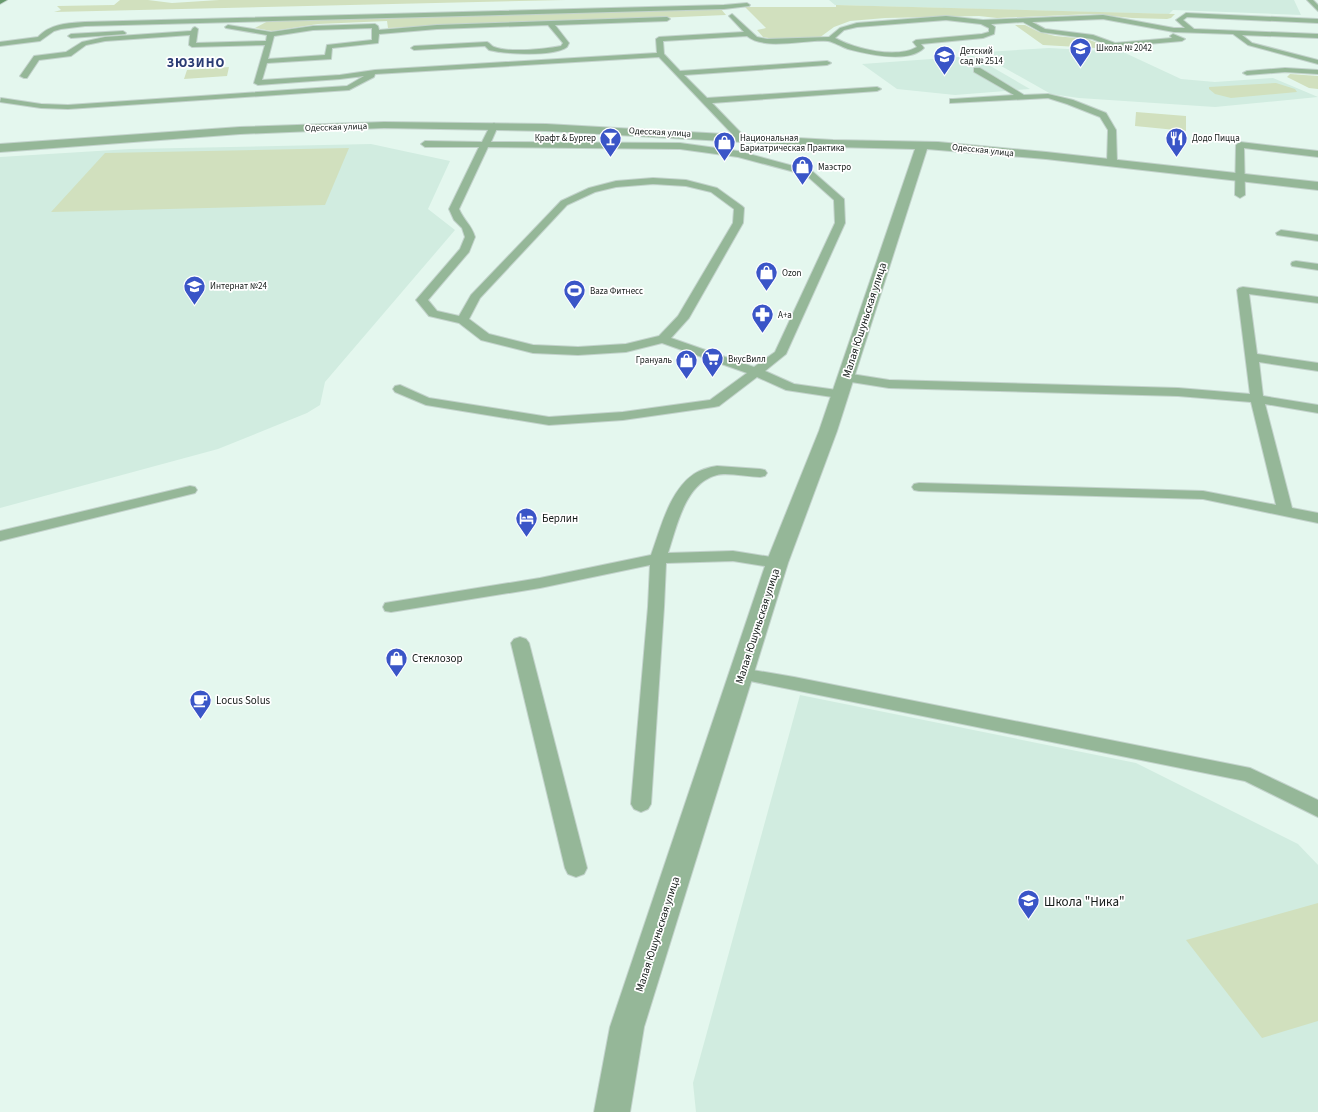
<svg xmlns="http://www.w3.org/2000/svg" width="1318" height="1112" viewBox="0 0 1318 1112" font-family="'Source Sans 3',sans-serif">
<rect width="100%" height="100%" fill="#e4f7ee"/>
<g fill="#d1ece0">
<polygon points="829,0 1294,0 1301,15 1173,10 1169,14 835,5"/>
<polygon points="1049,48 1123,52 1181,79 1215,82 1273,78 1318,97 1215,107 1079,98 1051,94 987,58 986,52"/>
<polygon points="973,56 1030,89 955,95 897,89 862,64"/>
<polygon points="371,144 450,161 428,209 455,230 325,382 320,405 307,413 218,449 0,508 0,157 130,149"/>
<polygon points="800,695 1136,763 1298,844 1318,865 1318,1112 696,1112 693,1083"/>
</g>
<g fill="#d1e0be">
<polygon points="120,0 148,0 172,3 219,0 566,0 54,12 61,10 57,6 114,5"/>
<polygon points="836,5 1175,14 1171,18 1167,19 1132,18 1091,14 997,18 979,16 885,18 850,21 834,27 819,38 779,40 763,37 757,30 766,28 745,7 836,7"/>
<polygon points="721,9 726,15 540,23 513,22 388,28 387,21 318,24 272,31 255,28 270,20"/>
<polygon points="1015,25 1025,25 1039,32 1055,36 1087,39 1113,49 1043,45"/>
<polygon points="229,67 227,76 184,79 187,70"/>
<polygon points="1290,74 1318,76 1318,89 1309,88 1287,77"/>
<polygon points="1276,83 1295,89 1297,92 1231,98 1215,94 1209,89 1209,87"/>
<polygon points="1136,112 1186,116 1186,131 1135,126"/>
<polygon points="349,148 325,205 51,212 105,153"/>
<polygon points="1318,903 1318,1021 1262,1038 1186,940"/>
</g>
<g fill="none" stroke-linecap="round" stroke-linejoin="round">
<defs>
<g id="service">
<polygon points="1307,0 1313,0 1318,5 1318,11"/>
<path d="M747,3L750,5L749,6L724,9L85,26L61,29L54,31L40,41L0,46V42L38,37C50,24 68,23 85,22L724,5Z"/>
<path d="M1186,13L1318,19V23L1187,17L1183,20L1194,29L1318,34V38L1242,35L1252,43L1318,60V64L1248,45L1233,34L1174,32L1103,19L1032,22L1045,29L1093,35L1115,43L1172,38L1170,36L1173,34L1185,39L1182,41L1114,47L1092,39L1041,32L1023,22L991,24L995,27L994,34L983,38L921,44L924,48C908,64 867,54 848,49C842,47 834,42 828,41C806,39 765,51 747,36L663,41L664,54L680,71L827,61L831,63L827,65L684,75L707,98L877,87L881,89L877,91L712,103L744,136L745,138L744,140H738L659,57L375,74L374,77L349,90L68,109L41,108L0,102L1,98L41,104L68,105L347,86L364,76L340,79L258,85L254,83L265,45L192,47L189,45L190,35L105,41L86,45L71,56L39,60L27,78H24L20,76L34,56L66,52L82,42L105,37L191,31L193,28L195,27L198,29L196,43L266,41L267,35L226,28L225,27L228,25L271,32L313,26L375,24L378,26L379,30L437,25L667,17L670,19L667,21L555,25L569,43L567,47C554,57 505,54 489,50L485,46L414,50L411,48L414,46L487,42C490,43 491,46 494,47C509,53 546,49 561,46L563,43L548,25L437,29L379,34L378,43L332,48L331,59L267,63L262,80L340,75L375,70L657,53L656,39L659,37L744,32L729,16L732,14L757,37L767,39L829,37L840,28L857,23L946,16L983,20L1103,15L1174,28H1185L1176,20ZM946,20L981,24L989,28V32L982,34L916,40L913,42L917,47C896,59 855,49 835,38L844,30L857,27ZM372,28V40L327,45L325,55L268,59L274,36L313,30Z"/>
<polygon points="123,31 126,33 125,34 71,38 68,36 71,34"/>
<polygon points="974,68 980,68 1024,95 1048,94 1073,100 1106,113 1116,130 1117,163 1112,166 1107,163 1108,130 1100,117 1067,104 1048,98 950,103 950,99 953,99 1014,95 974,72"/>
<polygon points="1285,68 1318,70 1318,74 1285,72 1247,75 1243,73 1247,71"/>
<path d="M494,123L498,126L491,142L680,143L738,151L812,171L844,199L845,223L786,354L765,371L794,384L844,391L846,394L844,397L839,398L786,390L757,377L719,406L714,407L623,420L549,425L426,405L395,392L393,389L395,386L400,385L429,398L549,417L623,412L710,400L747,373L662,343L626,352L578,355L533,353L481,340L459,323L429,316L416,300L460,249L465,237L462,228L454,220L449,209L479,147H425L421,144L425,141L482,142L490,126ZM488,147L680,149L738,157L806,175L834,200L835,223L775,352L754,367L671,338L689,318L743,223L744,208L742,206L717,188L686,180L653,178L616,181L589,188L561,201L471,295L459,316L437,311L428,300L469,252L475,237C471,224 464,221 459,209ZM653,184L686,186L711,192L734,209L733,223L678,316L659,336L626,344L578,347L533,345L489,334L469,319L480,298L567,205L595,192L616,187Z"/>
<polygon points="1240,142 1318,151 1318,157 1244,148 1245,195 1240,198 1235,195 1236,145"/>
<polygon points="1281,230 1318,235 1318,241 1277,235 1276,233"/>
<polygon points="1296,261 1318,264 1318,270 1292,266 1291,264 1292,262"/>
<polygon points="1243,287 1318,297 1318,303 1249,294 1257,354 1318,363 1318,371 1259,362 1263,396 1318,405 1318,413 1265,404 1292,508 1318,513 1318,523 1203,499 919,491 914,490 912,487 914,484 919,483 1203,491 1276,505 1251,402 1178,396 889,388 845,381 840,380 839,377 840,374 845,373 889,380 1178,388 1250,394 1237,290 1239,288"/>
<path d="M717,466L760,469L765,470L767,473L765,476L760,477C748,477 727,472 717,475C685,483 677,526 668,553L733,551L777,558L783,560L785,563L783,566L777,568L733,561L666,563L664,607L651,804L648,809L641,812L634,809L631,804L648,607L650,565L540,588L391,612L385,611L383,607L385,603L391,602L540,578L651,555C661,528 669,491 694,474C700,470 710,467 717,466Z"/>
<polygon points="190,486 195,487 197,490 195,493 0,541 0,531"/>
<polygon points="520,637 526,639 529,643 587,868 584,874 576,877 568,874 565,868 511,643 514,639"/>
<polygon points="741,668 794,677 1250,768 1318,800 1318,817 1245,781 735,678 732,674 735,670"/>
</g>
<polygon id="minor" points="384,122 546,124 833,140 938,142 1046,152 1318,182 1318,190 1046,159 927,149 837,431 788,563 644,1027 630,1112 594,1112 610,1027 766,563 819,431 915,149 833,147 546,131 384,128 240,134 0,152 0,144 240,127"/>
<polygon id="secondary" points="0,0 7,0 0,4"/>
</defs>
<use href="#service" stroke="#c3d3cc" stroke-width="2"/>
<use href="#minor" stroke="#c3d3cc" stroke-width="2"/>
<use href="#secondary" stroke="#c3d3cc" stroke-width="2"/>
<use href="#service" fill="#95b798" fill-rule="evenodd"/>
<use href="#minor" fill="#95b798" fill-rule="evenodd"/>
<use href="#secondary" fill="#679a6c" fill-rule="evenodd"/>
</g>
<defs>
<symbol id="school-pin" viewBox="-11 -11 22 30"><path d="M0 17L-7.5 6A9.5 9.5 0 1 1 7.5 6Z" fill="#3a55c7" stroke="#fff"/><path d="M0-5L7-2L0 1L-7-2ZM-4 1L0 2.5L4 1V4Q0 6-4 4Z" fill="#fff"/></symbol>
<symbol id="bar-pin" viewBox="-11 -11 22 30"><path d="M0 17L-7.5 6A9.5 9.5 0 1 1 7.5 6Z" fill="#3a55c7" stroke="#fff"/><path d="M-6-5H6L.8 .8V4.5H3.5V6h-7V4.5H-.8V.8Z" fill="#fff"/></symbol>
<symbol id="restaurant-pin" viewBox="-11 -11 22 30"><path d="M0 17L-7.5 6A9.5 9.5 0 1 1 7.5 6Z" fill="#3a55c7" stroke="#fff"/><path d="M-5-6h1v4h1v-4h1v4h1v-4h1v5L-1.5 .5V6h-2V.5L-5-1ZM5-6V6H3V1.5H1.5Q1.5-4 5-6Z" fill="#fff"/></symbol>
<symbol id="shop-pin" viewBox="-11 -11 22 30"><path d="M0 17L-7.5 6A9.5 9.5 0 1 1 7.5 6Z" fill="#3a55c7" stroke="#fff"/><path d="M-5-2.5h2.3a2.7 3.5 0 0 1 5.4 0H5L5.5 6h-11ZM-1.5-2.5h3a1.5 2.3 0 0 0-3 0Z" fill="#fff"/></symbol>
<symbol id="stadium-pin" viewBox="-11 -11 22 30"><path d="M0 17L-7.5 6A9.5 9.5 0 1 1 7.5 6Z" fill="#3a55c7" stroke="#fff"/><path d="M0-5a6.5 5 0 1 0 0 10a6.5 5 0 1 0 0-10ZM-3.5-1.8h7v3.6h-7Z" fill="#fff"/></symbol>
<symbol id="pharmacy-pin" viewBox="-11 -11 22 30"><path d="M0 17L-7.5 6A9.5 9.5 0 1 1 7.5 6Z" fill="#3a55c7" stroke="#fff"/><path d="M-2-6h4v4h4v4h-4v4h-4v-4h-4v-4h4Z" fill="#fff"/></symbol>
<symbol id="supermarket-pin" viewBox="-11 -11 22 30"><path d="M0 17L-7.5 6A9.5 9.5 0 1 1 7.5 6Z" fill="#3a55c7" stroke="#fff"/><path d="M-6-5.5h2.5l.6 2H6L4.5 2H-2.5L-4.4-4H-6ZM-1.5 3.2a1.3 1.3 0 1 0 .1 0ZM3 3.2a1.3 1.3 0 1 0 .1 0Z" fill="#fff"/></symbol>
<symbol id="hotel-pin" viewBox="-11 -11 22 30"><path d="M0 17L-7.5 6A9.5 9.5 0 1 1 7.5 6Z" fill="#3a55c7" stroke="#fff"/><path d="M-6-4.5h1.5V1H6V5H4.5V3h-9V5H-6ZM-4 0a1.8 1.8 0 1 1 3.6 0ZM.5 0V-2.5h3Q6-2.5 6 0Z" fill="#fff"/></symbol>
<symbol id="cafe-pin" viewBox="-11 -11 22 30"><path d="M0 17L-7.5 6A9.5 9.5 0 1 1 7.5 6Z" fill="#3a55c7" stroke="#fff"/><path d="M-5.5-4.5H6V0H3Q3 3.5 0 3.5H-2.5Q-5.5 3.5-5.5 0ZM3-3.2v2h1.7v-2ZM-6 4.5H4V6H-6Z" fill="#fff"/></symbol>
</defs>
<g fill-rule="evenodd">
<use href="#school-pin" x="1068" y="36" width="25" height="34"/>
<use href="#school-pin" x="932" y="44" width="25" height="34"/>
<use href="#bar-pin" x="598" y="126" width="25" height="34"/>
<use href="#restaurant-pin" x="1164" y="126" width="25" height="34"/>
<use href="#shop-pin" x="712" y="130" width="25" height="34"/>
<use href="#shop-pin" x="790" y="154" width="25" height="34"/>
<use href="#shop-pin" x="754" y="260" width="25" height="34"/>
<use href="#school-pin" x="182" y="274" width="25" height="34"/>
<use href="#stadium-pin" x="562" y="278" width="25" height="34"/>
<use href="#pharmacy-pin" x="750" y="302" width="25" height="34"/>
<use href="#supermarket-pin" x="700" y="346" width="25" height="34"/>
<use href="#shop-pin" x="674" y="348" width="25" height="34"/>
<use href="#hotel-pin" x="514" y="506" width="25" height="34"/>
<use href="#shop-pin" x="384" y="646" width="25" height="34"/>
<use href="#cafe-pin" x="188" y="688" width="25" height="34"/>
<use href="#school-pin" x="1016" y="888" width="25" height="34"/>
</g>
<g text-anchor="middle" stroke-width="3.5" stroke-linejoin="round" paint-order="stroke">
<g font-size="9" fill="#131917" stroke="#fff" text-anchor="start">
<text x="1096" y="51">Школа № 2042</text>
<text x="960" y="54">Детский<tspan x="960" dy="10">сад № 2514</tspan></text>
<text x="596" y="141" text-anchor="end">Крафт &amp; Бургер</text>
<text x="740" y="141">Национальная<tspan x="740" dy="10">Бариатрическая Практика</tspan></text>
<text x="1192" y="141">Додо Пицца</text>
<text x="818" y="170">Маэстро</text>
<text x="782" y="276">Ozon</text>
<text x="210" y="289">Интернат №24</text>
<text x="590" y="294">Baza Фитнесс</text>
<text x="778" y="318">А+а</text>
<text x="728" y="362">ВкусВилл</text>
<text x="672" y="363" text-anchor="end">Грануаль</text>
</g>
<g font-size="9" fill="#131917" stroke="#fff">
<text transform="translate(336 127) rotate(-2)" y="3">Одесская улица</text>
<text transform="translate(660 132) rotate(3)" y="3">Одесская улица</text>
<text transform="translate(983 150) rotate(6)" y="3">Одесская улица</text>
</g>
<g font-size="11" fill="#131917" stroke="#fff">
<text transform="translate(864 320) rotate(-72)" y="4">Малая Юшуньская улица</text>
<text transform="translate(757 626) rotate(-72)" y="4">Малая Юшуньская улица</text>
<text transform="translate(657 934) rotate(-72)" y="4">Малая Юшуньская улица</text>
</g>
<g font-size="11" fill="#131917" stroke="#fff" text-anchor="start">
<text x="542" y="522">Берлин</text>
<text x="412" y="662">Стеклозор</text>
<text x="216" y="704">Locus Solus</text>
</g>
<g font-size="13" font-weight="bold" letter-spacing="1" fill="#2a3b74" stroke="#fff">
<text x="196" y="67">ЗЮЗИНО</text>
</g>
<g font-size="13" fill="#131917" stroke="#fff" text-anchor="start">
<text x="1044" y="906">Школа "Ника"</text>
</g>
</g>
</svg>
